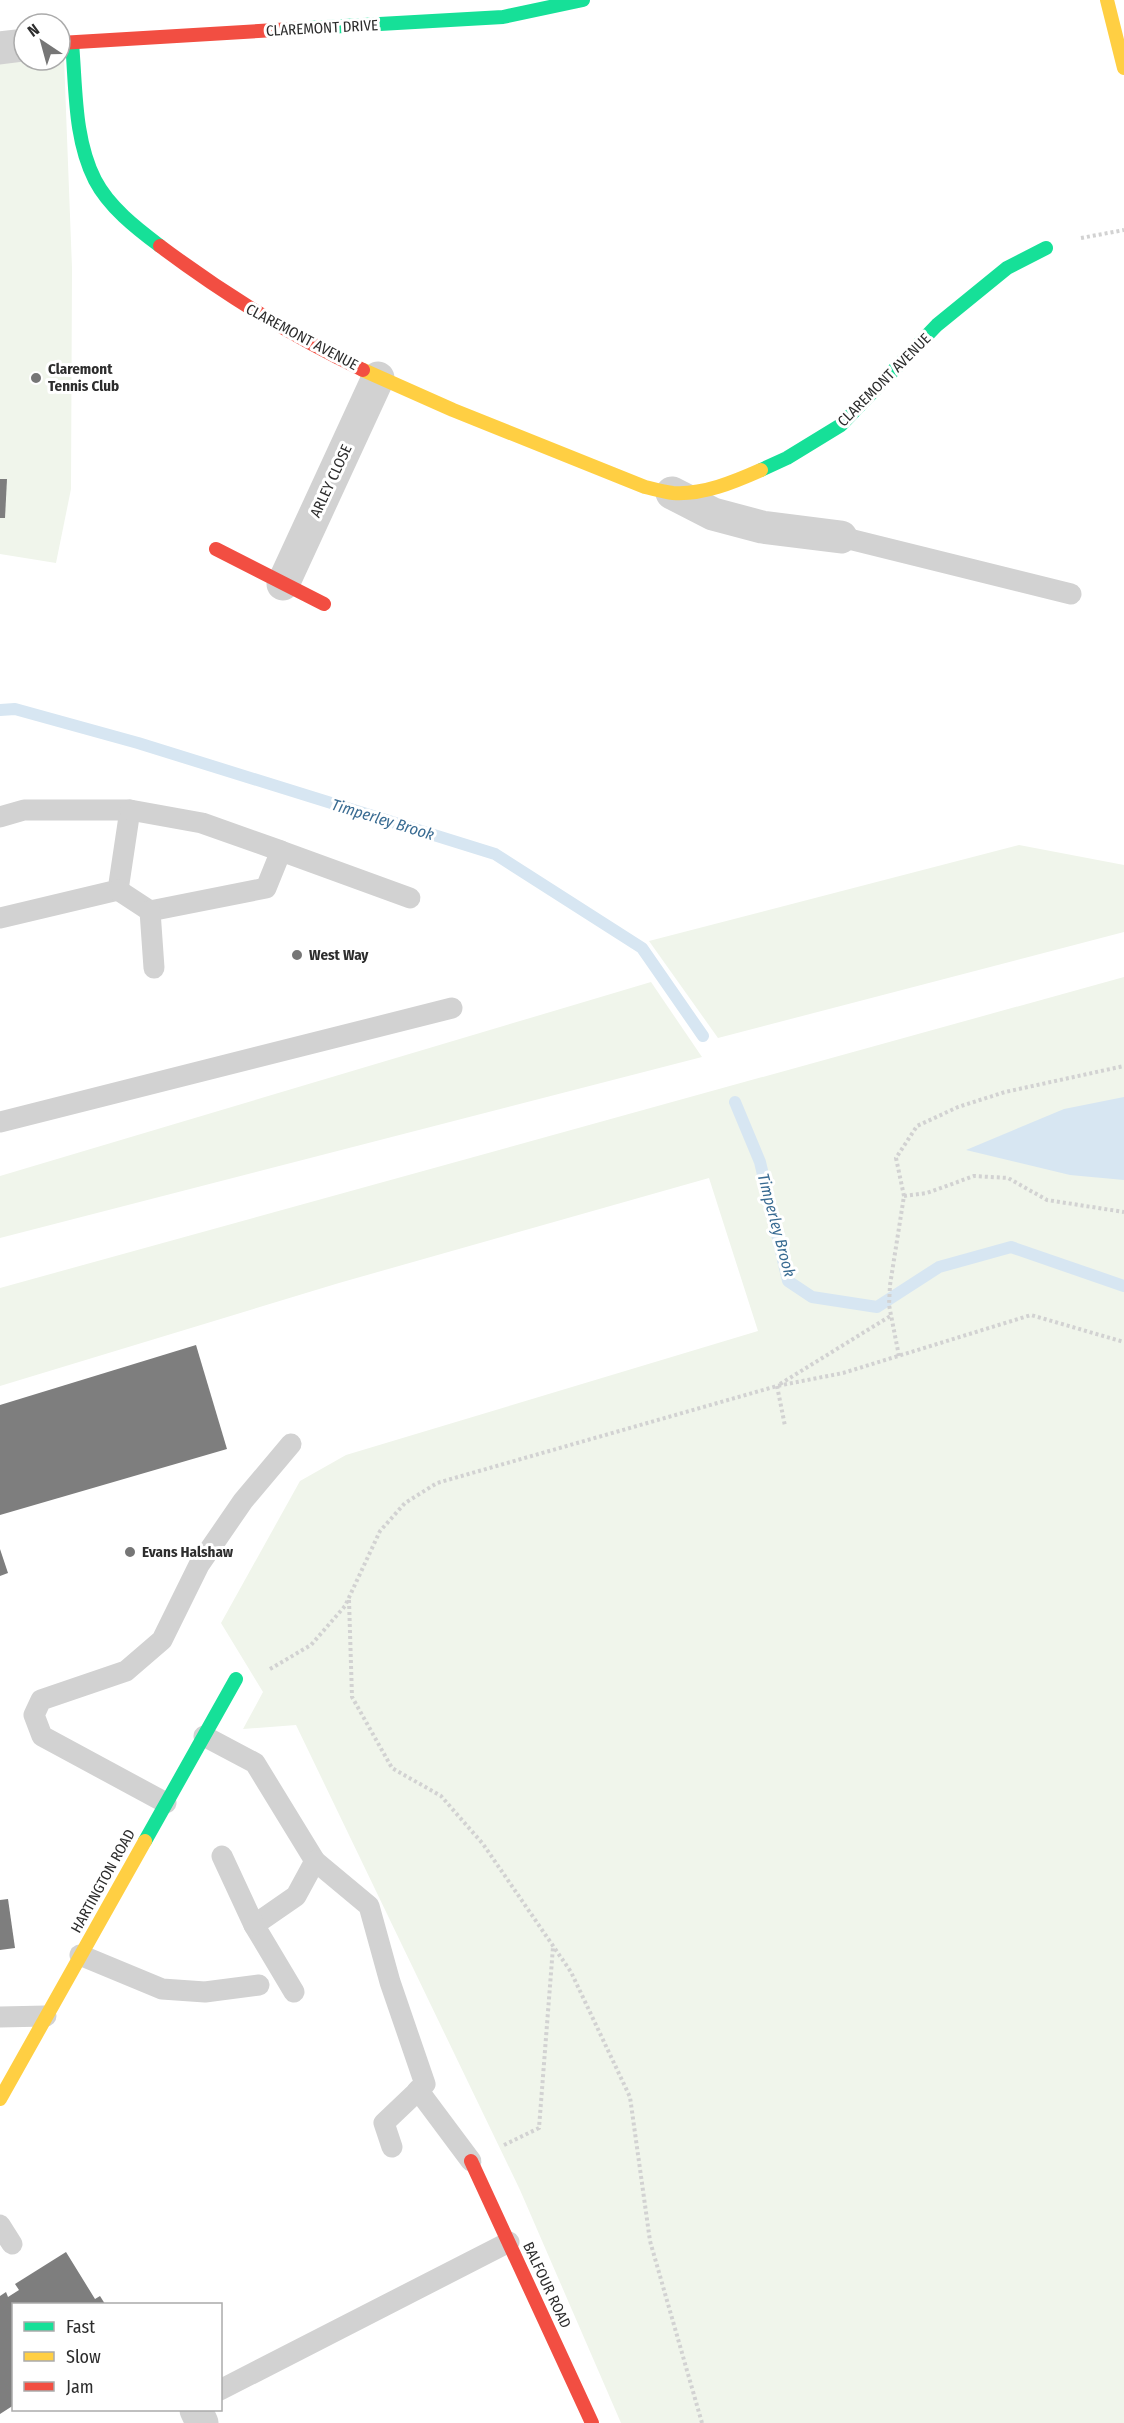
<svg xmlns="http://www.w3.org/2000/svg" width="1124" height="2423" viewBox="0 0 1124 2423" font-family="'Fira Sans Condensed',sans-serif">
<rect width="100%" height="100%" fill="#fff"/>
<g fill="#f0f5eb">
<polygon points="64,58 72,268 71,489 56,563 0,554 0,62 60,60"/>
<polygon points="1019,845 1124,865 1124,932 718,1038 649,941"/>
<polygon points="1124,977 1124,2423 621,2423 520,2190 296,1725 243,1729 263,1692 221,1623 300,1481 346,1455 758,1331 709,1178 339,1283 0,1386 0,1288"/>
<polygon points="651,982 702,1057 0,1238 0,1176"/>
</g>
<polygon fill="#d7e6f2" points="1124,1097 1124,1180 1070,1175 966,1150 1064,1109"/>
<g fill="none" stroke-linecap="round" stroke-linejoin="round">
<g stroke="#d7e6f2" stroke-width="12">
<polyline points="0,710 15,709 138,743 495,854 642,948 703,1036"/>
<polyline points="735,1102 760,1162 788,1281 812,1297 877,1307 939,1267 1011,1247 1124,1286"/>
</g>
</g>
<g fill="#7e7e7e">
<polygon points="0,479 7,479 5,518 0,518"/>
<polygon points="196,1345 227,1449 0,1515 0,1405"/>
<polygon points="0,1549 8,1573 0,1576"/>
<polygon points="8,1899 15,1948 0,1950 0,1900"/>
<polygon points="66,2252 95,2299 100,2296 105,2304 14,2304 14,2405 0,2414 0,2296 6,2292 8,2297 19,2290 15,2284"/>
</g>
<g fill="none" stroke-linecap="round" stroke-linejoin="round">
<g stroke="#d2d2d2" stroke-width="4" stroke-dasharray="3 3" stroke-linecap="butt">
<polyline points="1081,238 1124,230"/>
<polyline points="904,1196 927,1193 974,1176 1008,1178 1047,1200 1124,1212"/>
<polyline points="899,1356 889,1305 890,1285 904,1196 896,1158 917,1126 958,1107 1005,1092 1124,1066"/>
<polyline points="780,1384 892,1315"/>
<polyline points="777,1386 785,1426"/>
<polyline points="349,1600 352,1697 392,1768 441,1796 483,1844 571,1972 630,2097 650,2241 702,2423"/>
<polyline points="270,1669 311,1645 345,1606 380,1531 405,1503 437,1483 777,1386 843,1373 1031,1315 1124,1342"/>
<polyline points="504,2145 539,2128 553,1947"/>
</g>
<g stroke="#d2d2d2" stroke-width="21">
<polyline points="841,537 1071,594"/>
<polyline points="0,817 24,810 130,810 118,890 0,918"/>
<polyline points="281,851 410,898"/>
<polyline points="118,890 150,911 266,888 281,851 202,823 130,810"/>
<polyline points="150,911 154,968"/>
<polyline points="0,1122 452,1008"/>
<polyline points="204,1736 255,1763 315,1861 296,1896 254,1925 294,1992"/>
<polyline points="166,1803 42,1736 34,1715 41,1700 126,1671 162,1640 199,1565 243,1501 291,1444"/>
<polyline points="222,1856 254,1925"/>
<polyline points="315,1861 369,1906 390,1982 425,2084 384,2123 392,2147"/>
<polyline points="80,1955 162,1989 205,1992 259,1985"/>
<polyline points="0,2017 46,2016"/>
<polyline points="418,2090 471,2161"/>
<polyline points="0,2225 12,2244"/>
<polyline points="220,2390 509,2242"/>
</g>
<g stroke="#d2d2d2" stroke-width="33">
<polyline points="0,48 24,45"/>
<polyline points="672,493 713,514 762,527 841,537"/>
<polyline points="283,584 378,378"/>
<polyline points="196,2410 202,2423"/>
</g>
<g stroke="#16e098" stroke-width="14">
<polyline points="309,28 503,17 583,0"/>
<path d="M72,43C76,88 74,139 95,180C109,207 136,228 160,246"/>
<polyline points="761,470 787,458 841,425 937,325 1007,268 1046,248"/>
<polyline points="145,1841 236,1679"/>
</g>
<g stroke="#ffcf43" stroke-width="14">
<polyline points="1107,0 1124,68"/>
<path d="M363,370L453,410L645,487C654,489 664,492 673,493C703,495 734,482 761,470"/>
<polyline points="0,2099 145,1841"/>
</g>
<g stroke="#f24e42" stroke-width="14">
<polyline points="60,43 309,28"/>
<path d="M160,246C224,294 290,335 363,370"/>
<polyline points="216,549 324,604"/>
<polyline points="471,2161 592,2423"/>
</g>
</g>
<g fill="#767676" stroke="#fff" stroke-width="2">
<circle cx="36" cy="378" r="6"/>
<circle cx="297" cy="955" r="6"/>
<circle cx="130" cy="1552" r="6"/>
</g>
<g text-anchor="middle" stroke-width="6" stroke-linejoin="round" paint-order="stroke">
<g font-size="15" fill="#2d2d2d" stroke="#fff">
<text transform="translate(322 28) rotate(-3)" y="5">CLAREMONT DRIVE</text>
<text transform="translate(302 337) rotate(28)" y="5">CLAREMONT AVENUE</text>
<text transform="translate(884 380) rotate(-45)" y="5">CLAREMONT AVENUE</text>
<text transform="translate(331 481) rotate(-65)" y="5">ARLEY CLOSE</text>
<text transform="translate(103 1881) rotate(-61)" y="5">HARTINGTON ROAD</text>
<text transform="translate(547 2285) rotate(65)" y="5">BALFOUR ROAD</text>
</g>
<g font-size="15" font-weight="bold" fill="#2d2d2d" stroke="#fff" text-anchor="start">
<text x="48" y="374">Claremont<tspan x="48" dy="17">Tennis Club</tspan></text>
<text x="309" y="960">West Way</text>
<text x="142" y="1557">Evans Halshaw</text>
</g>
<g font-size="16" font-style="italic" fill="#396b92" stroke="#fff">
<text transform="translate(383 819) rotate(17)" y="6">Timperley Brook</text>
<text transform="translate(777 1225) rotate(75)" y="6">Timperley Brook</text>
</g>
</g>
<rect x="12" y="2303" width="210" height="108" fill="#ffffff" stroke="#ababab" stroke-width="1.5"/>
<rect x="24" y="2322" width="30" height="9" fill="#16e098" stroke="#ababab" stroke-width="1.5"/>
<text x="66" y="2333" font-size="18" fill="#2d2d2d">Fast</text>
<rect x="24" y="2352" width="30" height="9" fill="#ffcf43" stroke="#ababab" stroke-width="1.5"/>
<text x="66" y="2363" font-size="18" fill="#2d2d2d">Slow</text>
<rect x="24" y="2382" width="30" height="9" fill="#f24e42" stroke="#ababab" stroke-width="1.5"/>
<text x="66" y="2393" font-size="18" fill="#2d2d2d">Jam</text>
<g transform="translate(42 42) rotate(324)"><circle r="28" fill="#ffffff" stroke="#ababab" stroke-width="1.5"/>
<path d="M0-4.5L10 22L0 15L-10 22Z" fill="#767676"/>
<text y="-9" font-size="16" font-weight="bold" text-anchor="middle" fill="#2d2d2d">N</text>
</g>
</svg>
